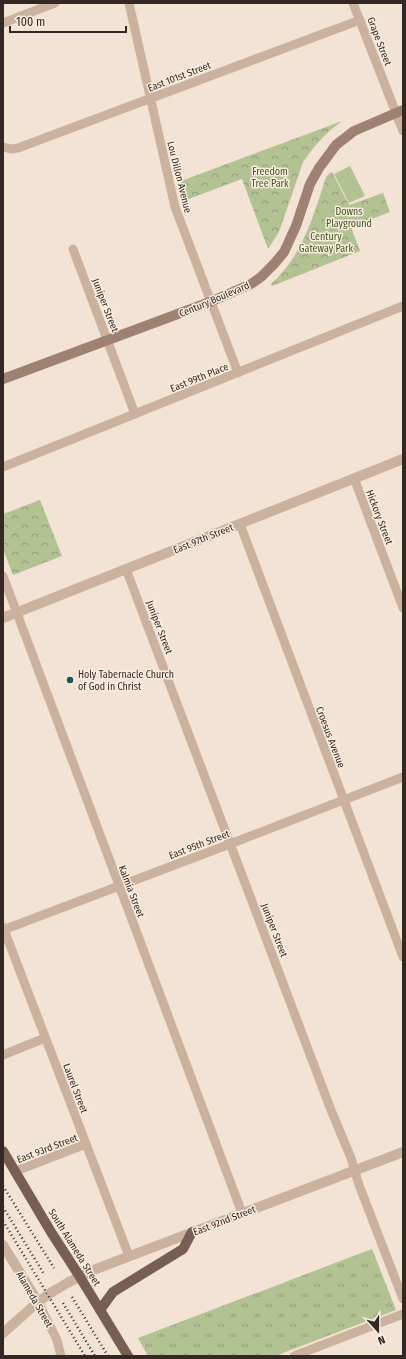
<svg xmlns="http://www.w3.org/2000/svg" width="406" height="1359" viewBox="0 0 406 1359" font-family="'Fira Sans Condensed',sans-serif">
<defs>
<pattern id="grass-tufts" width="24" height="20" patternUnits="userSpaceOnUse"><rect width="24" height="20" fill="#b3c293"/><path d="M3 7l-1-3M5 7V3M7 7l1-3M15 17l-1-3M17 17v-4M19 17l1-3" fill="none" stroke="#929e78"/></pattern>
<pattern id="park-crowns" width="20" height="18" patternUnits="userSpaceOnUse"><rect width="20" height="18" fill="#b3c293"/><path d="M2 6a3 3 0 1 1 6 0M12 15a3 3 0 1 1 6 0" fill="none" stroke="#929e78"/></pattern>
</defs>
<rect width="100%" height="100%" fill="#f2e3d4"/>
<polygon fill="url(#grass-tufts)" points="372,1249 396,1310 275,1356 148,1356 138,1338"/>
<g fill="url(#park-crowns)">
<polygon points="342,121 327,133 314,147 303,162 279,232 268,249 242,179 186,200 181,181"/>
<path d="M332,172L349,205L383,193L390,212L351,227L360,251L272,286L271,284C303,255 313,217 326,177L330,173Z"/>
<polygon points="40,500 62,556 13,575 3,549 3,514"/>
</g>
<polygon fill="#b3c293" points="350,166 365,196 349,203 334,174"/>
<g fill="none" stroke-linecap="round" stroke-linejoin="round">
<g stroke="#cbb29f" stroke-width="9">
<polyline points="129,3 175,207 238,373"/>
<polyline points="353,3 403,131"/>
<polyline points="3,23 55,3"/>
<polyline points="3,147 11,149 18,148 360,20"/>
<polyline points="73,249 135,414"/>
<polyline points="3,467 403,306"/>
<polyline points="354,478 403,608"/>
<polyline points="240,524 403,957"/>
<polyline points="126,569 331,1110 351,1158 359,1185 403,1299"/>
<polyline points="3,576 242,1213"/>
<polyline points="3,927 129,1256"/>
<polyline points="3,930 230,844 403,777"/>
<polyline points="3,1055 45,1038"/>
<polyline points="16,1171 86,1144"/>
<polyline points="38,1302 57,1340 61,1356"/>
<polyline points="294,1356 403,1314"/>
</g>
<g stroke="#cbb29f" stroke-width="10">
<polyline points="3,618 403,459"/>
<polyline points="3,1245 38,1302"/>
<polyline points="69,1282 96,1269 403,1152"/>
<polyline points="3,1333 38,1302 52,1292"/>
</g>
<polyline stroke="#9e8171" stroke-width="10" points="3,379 210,302 251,284 261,277 274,264 284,252 296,226 310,184 319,168 336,145 354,131 403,110"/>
<g stroke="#775e53" stroke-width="10">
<polyline points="3,1151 51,1232 80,1277 128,1356"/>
<polyline points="100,1310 113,1292 183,1249 192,1232"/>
</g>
<g stroke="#342824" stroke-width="2.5" stroke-dasharray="1 3" stroke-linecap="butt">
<polyline points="3,1186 54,1268"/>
<polyline points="3,1207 44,1274"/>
<polyline points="3,1221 85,1356"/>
<polyline points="72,1297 108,1356"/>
<polyline points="63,1303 95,1356"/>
</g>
<polyline stroke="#cbb29f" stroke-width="10" points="52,1292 69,1282"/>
</g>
<circle fill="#165558" stroke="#faeee0" stroke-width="1.5" cx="70" cy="680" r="4"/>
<g text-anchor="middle" stroke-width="3" stroke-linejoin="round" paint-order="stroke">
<g font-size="10" fill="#342824" stroke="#faeee0">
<text transform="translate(380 41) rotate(69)" y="4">Grape Street</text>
<text transform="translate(179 76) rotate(-21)" y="4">East 101st Street</text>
<text transform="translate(180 177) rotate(76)" y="4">Lou Dillon Avenue</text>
<text transform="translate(214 299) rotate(-23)" y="4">Century Boulevard</text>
<text transform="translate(106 305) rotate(69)" y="4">Juniper Street</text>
<text transform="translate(199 377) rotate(-22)" y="4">East 99th Place</text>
<text transform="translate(380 517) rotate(69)" y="4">Hickory Street</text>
<text transform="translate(203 538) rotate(-22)" y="4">East 97th Street</text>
<text transform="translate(160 627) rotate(69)" y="4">Juniper Street</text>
<text transform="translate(331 737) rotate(69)" y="4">Croesus Avenue</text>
<text transform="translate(199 844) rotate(-21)" y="4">East 95th Street</text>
<text transform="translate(132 891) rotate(69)" y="4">Kalmia Street</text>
<text transform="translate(275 930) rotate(69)" y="4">Juniper Street</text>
<text transform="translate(76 1088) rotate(69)" y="4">Laurel Street</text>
<text transform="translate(47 1148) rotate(-21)" y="4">East 93rd Street</text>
<text transform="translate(224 1220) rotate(-21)" y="4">East 92nd Street</text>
<text transform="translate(75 1247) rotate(58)" y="4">South Alameda Street</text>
<text transform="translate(35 1299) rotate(60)" y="4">Alameda Street</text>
</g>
<g font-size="10" fill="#445425" stroke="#faeee0">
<text x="270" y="175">Freedom<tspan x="270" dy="12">Tree Park</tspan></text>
<text x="349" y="215">Downs<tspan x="349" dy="12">Playground</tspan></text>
<text x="326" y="240">Century<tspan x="326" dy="12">Gateway Park</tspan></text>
</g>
<g font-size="10" fill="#342824" stroke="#faeee0" text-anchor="start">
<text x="78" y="678">Holy Tabernacle Church<tspan x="78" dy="12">of God in Christ</tspan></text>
</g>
</g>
<rect width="406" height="1359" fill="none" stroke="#342824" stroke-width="8"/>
<g transform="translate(378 1331) rotate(159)" stroke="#faeee0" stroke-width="3" paint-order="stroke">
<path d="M0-3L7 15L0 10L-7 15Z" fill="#342824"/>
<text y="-6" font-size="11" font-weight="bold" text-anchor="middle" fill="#342824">N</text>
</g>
<path d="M10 26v6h116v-6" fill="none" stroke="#342824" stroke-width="2"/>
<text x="16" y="26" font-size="12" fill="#342824" stroke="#faeee0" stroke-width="3" paint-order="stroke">100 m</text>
</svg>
